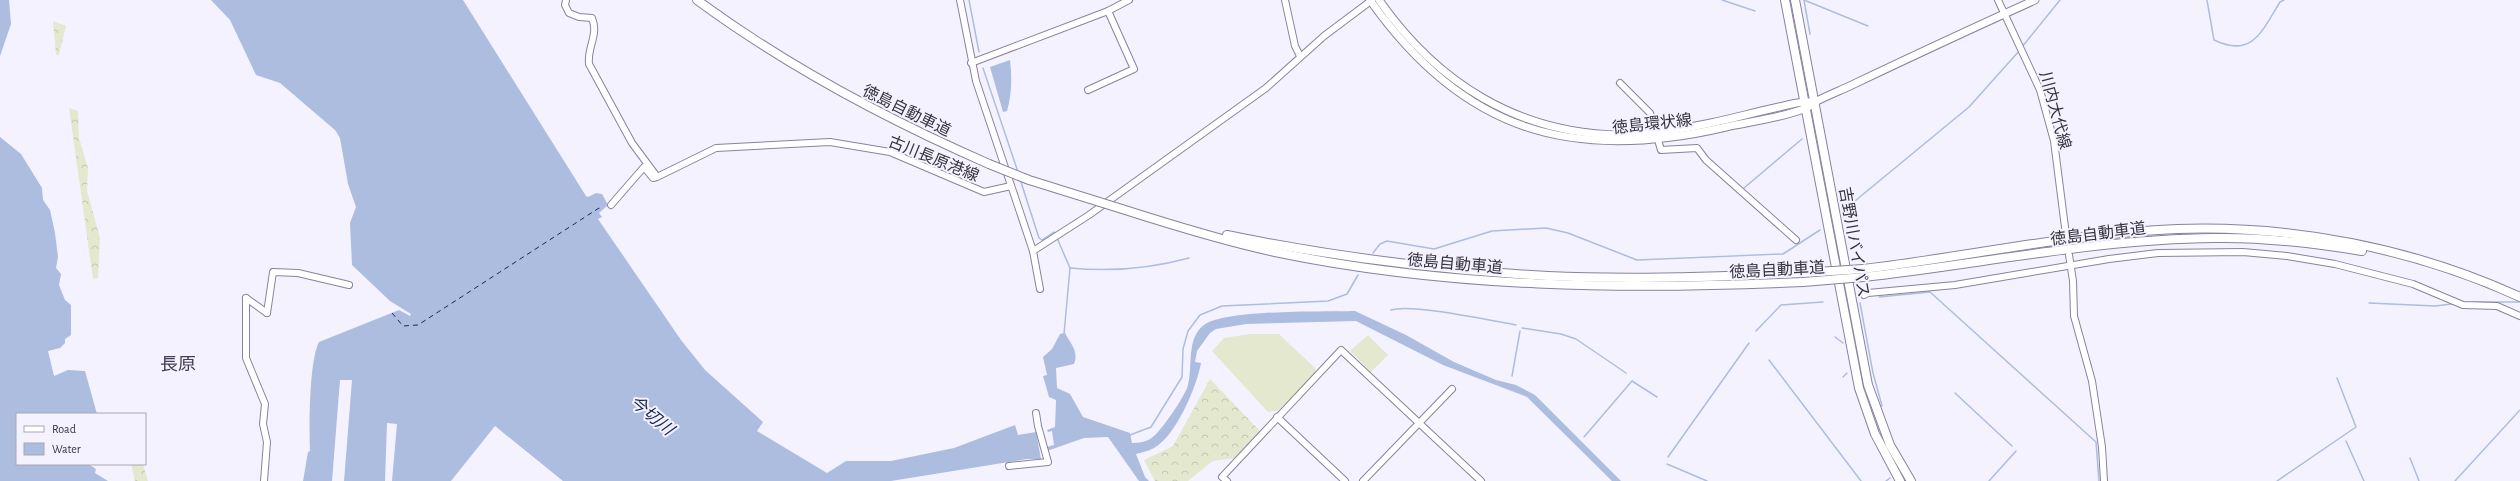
<svg xmlns="http://www.w3.org/2000/svg" width="2520" height="481" viewBox="0 0 2520 481" font-family="'Alegreya Sans','Noto Sans JP',sans-serif">
<defs>
<pattern id="forest-crowns" width="20" height="18" patternUnits="userSpaceOnUse"><rect width="20" height="18" fill="#e4e8ce"/><path d="M2 6a3 3 0 1 1 6 0M12 15a3 3 0 1 1 6 0" fill="none" stroke="#c4c7b2"/></pattern>
</defs>
<rect width="100%" height="100%" fill="#f5f2ff"/>
<g fill="url(#forest-crowns)">
<polygon points="53,21 66,26 59,55 56,55"/>
<polygon points="69,108 78,111 79,138 88,168 87,191 100,238 98,278 93,279"/>
<polygon points="1210,379 1260,431 1235,458 1213,461 1188,481 1155,481 1144,460 1173,446"/>
<polygon points="131,464 143,464 148,481 135,481"/>
</g>
<g fill="#e4e8ce">
<polygon points="1250,334 1279,334 1315,368 1316,373 1277,411 1268,412 1212,351 1224,338"/>
<polygon points="1368,335 1388,355 1371,372 1350,351"/>
</g>
<g fill="#acbddf">
<polygon points="0,0 9,0 11,24 0,56"/>
<path d="M211,0H463L586,196L588,197L596,193L602,194L608,205L599,213L602,217L598,219L681,340L705,370L763,422L757,431L827,473L846,461H891L954,448L1015,425L1018,435L1036,432L1041,459H1027L891,481H563L495,426L451,481H392L397,424L387,423L385,481H344L352,380H340L332,481H303L308,452L310,451C309,428 309,361 319,342L399,310L410,316L411,314L390,301L352,265L350,223L356,207L348,184L340,138L335,130L280,83L256,75L230,20Z"/>
<path d="M1010,60C1012,78 1012,93 1007,111L1003,112L990,67Z"/>
<polygon points="0,137 21,154 42,188 43,200 50,210 55,233 58,257 56,268 61,274 59,285 65,300 71,305 71,335 65,339 65,343 60,348 48,351 54,376 68,370 85,371 97,414 17,414 17,464 88,464 96,469 95,473 108,481 0,481"/>
<path d="M1355,311L1406,335L1454,362L1496,380L1516,385L1535,395L1621,481H1612L1527,397L1443,365L1356,321L1246,324L1216,329L1210,333L1197,351L1195,362L1201,363C1197,386 1176,436 1154,448C1149,451 1142,452 1136,454L1145,477L1149,481H1139L1108,437L1084,438L1047,451V447L1054,445L1052,431L1048,432L1047,430L1055,427L1056,400L1049,397L1043,376L1047,375L1043,357L1052,349L1060,334L1065,333C1071,344 1079,352 1074,364L1056,368L1057,388L1070,394L1083,417L1130,433L1132,443C1138,443 1145,442 1150,439C1159,435 1186,395 1188,385C1193,366 1186,338 1204,325C1226,309 1325,312 1355,311Z"/>
</g>
<g fill="none" stroke-linecap="round" stroke-linejoin="round">
<g stroke="#acbddf" stroke-width="1.5">
<polyline points="969,0 979,52"/>
<polyline points="1722,0 1755,11"/>
<polyline points="1804,0 1868,26"/>
<polyline points="1804,0 1810,34"/>
<path d="M2207,0L2214,40C2253,59 2263,29 2280,2L2284,0"/>
<polyline points="2022,47 2060,0"/>
<polyline points="983,68 1018,172"/>
<polyline points="1020,179 1039,238 1042,240 1054,232 1056,235"/>
<polyline points="1744,188 1802,139"/>
<polyline points="1844,210 1969,107 2020,50"/>
<polyline points="1057,238 1070,268 1064,334"/>
<polyline points="1373,253 1380,244 1387,241 1434,249 1492,231 1546,228 1568,233 1637,260 1783,254 1820,230"/>
<path d="M1070,268C1111,272 1149,269 1189,258"/>
<polyline points="1879,297 1930,292 2096,442 2099,481"/>
<polyline points="2473,302 2520,302"/>
<polyline points="1860,303 1873,373 1882,406"/>
<polyline points="2369,303 2435,306 2452,304"/>
<path d="M1391,310C1410,303 1493,321 1516,325"/>
<polyline points="1522,328 1561,334 1576,339 1626,373"/>
<polyline points="1756,331 1781,305 1823,302"/>
<polyline points="1835,337 1843,343"/>
<polyline points="1769,360 1861,481"/>
<polyline points="1512,376 1520,331"/>
<polyline points="1843,377 1847,373"/>
<polyline points="1955,393 2012,446"/>
<polyline points="1130,435 1151,427 1182,377 1183,349 1188,331 1200,315 1222,306 1328,301 1347,294 1358,275"/>
<polyline points="1584,437 1632,381 1657,397"/>
<polyline points="2346,441 2364,481"/>
<polyline points="1668,457 1749,343"/>
<polyline points="2410,458 2419,481"/>
<polyline points="1667,464 1707,481"/>
<polyline points="1886,481 1890,478"/>
<polyline points="1989,481 2016,451"/>
<polyline points="2277,481 2356,427 2337,378"/>
<polyline points="2455,481 2520,410"/>
</g>
<polyline stroke="#172a55" stroke-width="1" stroke-dasharray="5 4" stroke-linecap="butt" points="392,313 403,326 418,325 599,208 602,210"/>
<defs>
<g id="secondary">
<path d="M566,0L565,5L569,13L579,17L592,18C599,35 587,47 589,64L632,143L655,174"/>
<polyline points="960,0 976,81 1033,251 1040,289"/>
<polyline points="1285,0 1295,46 1300,56"/>
<polyline points="1998,0 2040,90 2054,141 2066,235"/>
<polyline points="971,63 1108,11 1129,0"/>
<polyline points="1620,83 1650,113 1661,150 1697,148 1706,160 1796,240"/>
<polyline points="1088,90 1134,69 1108,11"/>
<polyline points="611,205 644,167 653,178 657,177 716,148 830,142 890,152 984,192 1011,186"/>
<polyline points="1033,251 1089,215 1266,88 1324,36 1372,0"/>
<polyline points="2069,255 2073,281 2074,316 2092,381 2102,447 2104,481"/>
<polyline points="1864,295 1868,293 1955,285 2109,259 2158,253 2243,252 2287,256 2335,264 2413,284 2463,305 2497,306 2520,316"/>
<polyline points="246,298 246,358 265,404 263,424 267,442 264,481"/>
<polyline points="246,298 267,313"/>
<polyline points="267,313 273,272 298,273 349,285"/>
<polyline points="1277,417 1345,481"/>
<polyline points="1009,466 1048,462 1038,426 1036,413"/>
<polyline points="1227,481 1222,477 1341,350 1481,481"/>
<polyline points="1363,481 1452,389"/>
</g>
<g id="primary">
<path d="M1370,0C1463,132 1572,163 1726,127C1748,122 1786,117 1806,108C1809,107 1812,104 1815,102C1828,95 1842,90 1856,83C1915,55 1975,27 2035,0"/>
<path d="M1379,0C1437,83 1518,134 1621,135C1651,135 1682,129 1711,123C1734,118 1756,112 1779,107C1788,105 1799,101 1809,102"/>
</g>
<g id="highway">
<path d="M697,0C788,67 886,119 989,164"/>
<polyline points="1785,0 1859,388 1875,434 1900,481"/>
<polyline points="1795,0 1868,385 1890,445 1911,481"/>
<path d="M1122,209C1172,225 1223,241 1275,252C1448,288 1627,290 1803,282"/>
<path d="M1227,235C1333,257 1440,270 1548,276C1633,280 1718,277 1802,273"/>
<path d="M1863,269C1967,257 2072,233 2177,229C2294,225 2413,248 2520,297"/>
<path d="M1864,277C1980,264 2097,239 2214,238C2264,237 2313,243 2362,251"/>
</g>
</defs>
<use href="#secondary" stroke="#89829d" stroke-width="8"/>
<use href="#primary" stroke="#89829d" stroke-width="9"/>
<use href="#highway" stroke="#89829d" stroke-width="10"/>
<use href="#secondary" stroke="#fff" stroke-width="6"/>
<use href="#primary" stroke="#fff" stroke-width="7"/>
<use href="#highway" stroke="#fff" stroke-width="8"/>
<defs>
<g id="highway-bridge">
<polyline points="989,164 1029,180 1122,209"/>
<polyline points="1802,273 1863,269"/>
<polyline points="1803,282 1864,277"/>
</g>
</defs>
<use href="#highway-bridge" stroke="#89829d" stroke-width="10" stroke-linecap="butt"/>
<use href="#highway-bridge" stroke="#fff" stroke-width="8"/>
</g>
<g text-anchor="middle" stroke-width="4" stroke-linejoin="round" paint-order="stroke">
<g font-size="16" fill="#36333e" stroke="#f5f2ff">
<text transform="translate(907 110) rotate(26)" y="6">徳島自動車道</text>
<text transform="translate(2056 110) rotate(75)" y="6">川内大代線</text>
<text transform="translate(1652 123) rotate(-6)" y="6">徳島環状線</text>
<text transform="translate(934 158) rotate(22)" y="6">古川長原港線</text>
<text transform="translate(2098 233) rotate(-7)" y="6">徳島自動車道</text>
<text transform="translate(1855 242) rotate(80)" y="6">吉野川バイパス</text>
<text transform="translate(1455 263) rotate(5)" y="6">徳島自動車道</text>
<text transform="translate(1777 269) rotate(-3)" y="6">徳島自動車道</text>
</g>
<g font-size="17" font-style="italic" fill="#172a55" stroke="#f5f2ff">
<text transform="translate(652 415) rotate(40)" y="6">今切川</text>
</g>
<g font-size="18" fill="#453e56" stroke="#f5f2ff">
<text x="178" y="370">長原</text>
</g>
</g>
<rect x="16" y="413" width="130" height="52" fill="#f5f2ff" stroke="#a9a6b2"/>
<rect x="24" y="426" width="20" height="6" fill="#ffffff" stroke="#a9a6b2"/>
<text x="52" y="433" font-size="12" fill="#36333e">Road</text>
<rect x="24" y="443" width="20" height="12" fill="#acbddf" stroke="#a9a6b2"/>
<text x="52" y="453" font-size="12" fill="#36333e">Water</text>
</svg>
